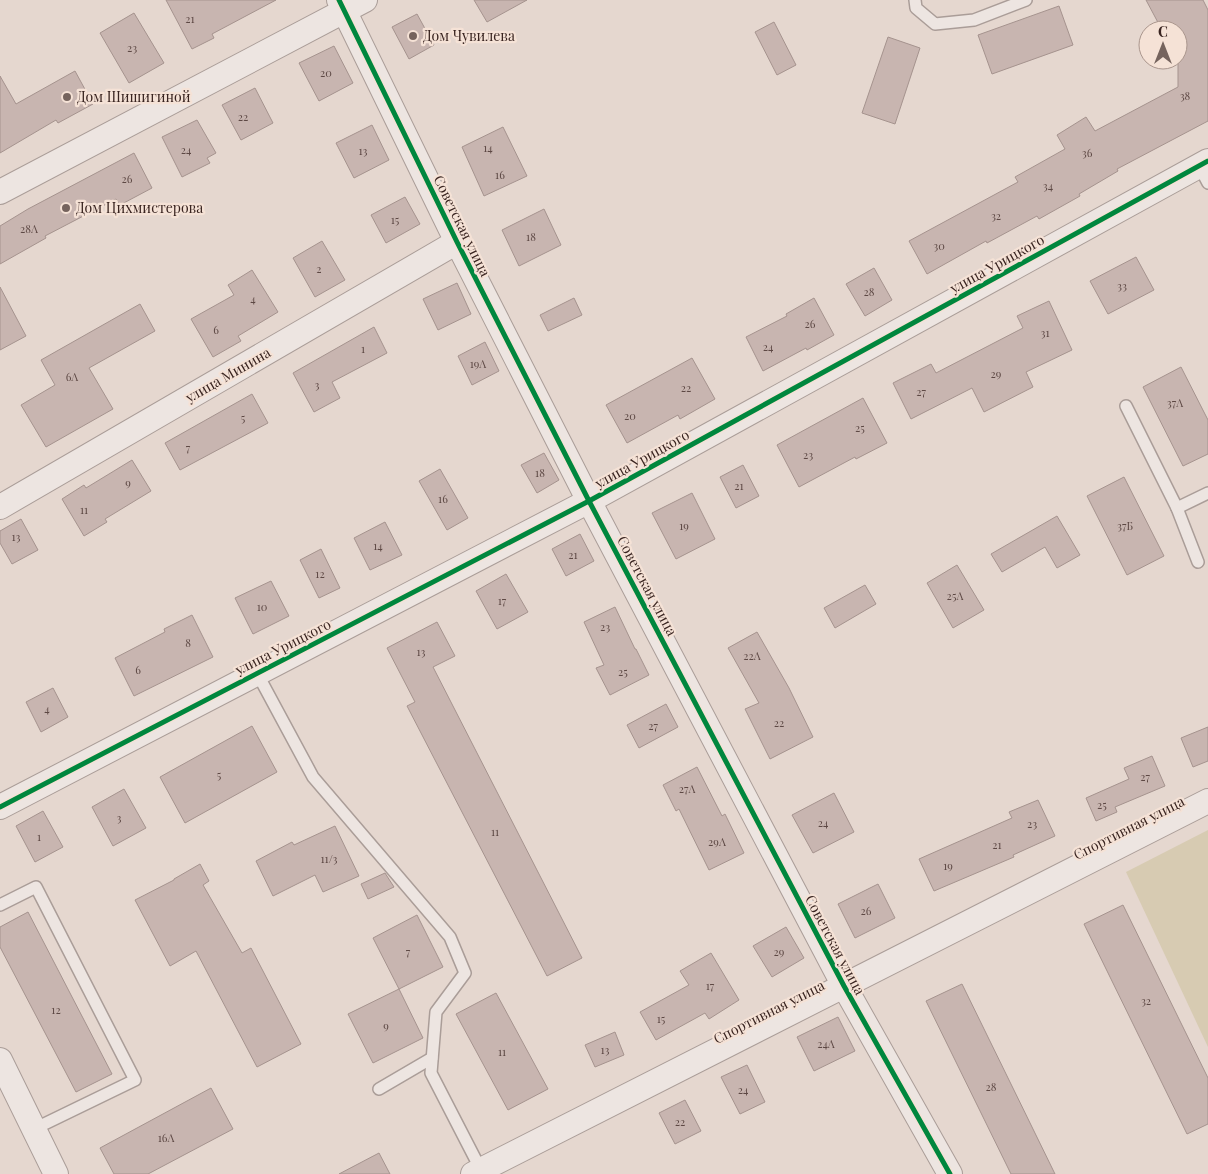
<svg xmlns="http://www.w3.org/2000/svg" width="1208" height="1174" viewBox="0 0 1208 1174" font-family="'Playfair Display',serif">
<rect width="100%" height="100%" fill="#e5d7cf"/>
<polygon fill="#d7cbb2" points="1208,830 1208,1047 1126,872"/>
<g fill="#c8b5b0" stroke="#a5938e">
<polygon points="166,0 276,0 212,34 214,38 192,49"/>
<polygon points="474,0 527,0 487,22"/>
<polygon points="1146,0 1203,0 1208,10 1208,121 1117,169 1118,171 1079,194 1080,196 1039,219 1037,216 987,243 986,241 927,274 909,241 1018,182 1015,177 1065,149 1057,135 1086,117 1095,131 1178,87 1178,30 1162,30"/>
<polygon points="1059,6 1073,45 992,74 978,35"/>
<polygon points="134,13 164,63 129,83 100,33"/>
<polygon points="417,14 434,45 409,59 392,27"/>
<polygon points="774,22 796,65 777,75 755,32"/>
<polygon points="888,37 920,48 895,124 862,113"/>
<polygon points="334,46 353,83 319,101 299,63"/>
<polygon points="75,71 93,104 58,123 56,120 0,153 0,76 16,104"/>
<polygon points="255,88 273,123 241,140 222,105"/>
<polygon points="197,120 216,153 207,158 210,163 182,177 162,137"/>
<polygon points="372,125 389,160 354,178 336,143"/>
<polygon points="503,127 527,176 484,196 462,147"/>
<polygon points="134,153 152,188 120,205 116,199 45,236 46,238 0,264 0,226 28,209"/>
<polygon points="405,197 420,224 386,243 371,215"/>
<polygon points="544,209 561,245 519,266 502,230"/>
<polygon points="322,241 345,280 315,297 293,258"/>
<polygon points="1136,257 1154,290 1108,314 1090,281"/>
<polygon points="874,268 892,300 865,316 846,284"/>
<polygon points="252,270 278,312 238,336 241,341 213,357 191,319 234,295 228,285"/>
<polygon points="457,283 471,314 438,330 423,299"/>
<polygon points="0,287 26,336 0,350"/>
<polygon points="574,298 582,315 548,331 540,315"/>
<polygon points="814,298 834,335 807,350 806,348 763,371 746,337 787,316 786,314"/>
<polygon points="1049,301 1072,350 1026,372 1033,387 984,412 972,388 911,419 893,383 931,364 936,373 1023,328 1017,316"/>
<polygon points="140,304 155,331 89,368 113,409 46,447 21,405 55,385 41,360"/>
<polygon points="374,327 387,353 332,382 340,398 314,412 293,373"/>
<polygon points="485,342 499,371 472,385 458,356"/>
<polygon points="692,358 715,399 680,419 678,415 627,443 606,405"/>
<polygon points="1181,367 1208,420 1208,454 1183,466 1143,387"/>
<polygon points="252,394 268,423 180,470 165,443"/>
<polygon points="863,398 887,443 856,459 855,457 799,487 777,445"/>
<polygon points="544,453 559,480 537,493 521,465"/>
<polygon points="132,460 151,491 105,519 107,522 84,536 62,499 84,485 86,488"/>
<polygon points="743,465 759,496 736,508 720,477"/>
<polygon points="440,469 468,518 447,530 419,481"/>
<polygon points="1124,477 1164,556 1127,575 1087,496"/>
<polygon points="692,493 715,539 676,559 652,513"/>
<polygon points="1057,516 1080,555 1057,568 1045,547 1002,572 991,554"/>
<polygon points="21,519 38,550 12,564 0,543 0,531"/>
<polygon points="385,522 402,555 370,570 354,538"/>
<polygon points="580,534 594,561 566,576 552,549"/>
<polygon points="321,549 340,588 319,598 300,560"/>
<polygon points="957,565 984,610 953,628 927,583"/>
<polygon points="506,574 528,612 497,629 476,591"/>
<polygon points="271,581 289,616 253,634 235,598"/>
<polygon points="865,585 876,604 835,628 824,608"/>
<polygon points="615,607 635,649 636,649 649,675 610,695 596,668 604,665 584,622"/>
<polygon points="192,615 213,657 134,696 115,658 165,632 164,629"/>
<polygon points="437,622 455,656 433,667 582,958 547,976 407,706 415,702 387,648"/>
<polygon points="757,632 789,688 813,737 770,759 745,709 759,703 728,648"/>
<polygon points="53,688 68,717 41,732 26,702"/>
<polygon points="666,704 678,727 639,748 627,725"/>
<polygon points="252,726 277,772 185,823 160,777"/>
<polygon points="1208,727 1208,761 1193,767 1181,738"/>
<polygon points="1152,756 1165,786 1115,807 1117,812 1096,821 1086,798 1129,779 1124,768"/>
<polygon points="697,767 722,816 725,814 744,853 709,870 679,809 676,811 663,785"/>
<polygon points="124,789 146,828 113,846 92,807"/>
<polygon points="834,793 854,832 813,853 792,815"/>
<polygon points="1038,800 1055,836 1013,855 1014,857 934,891 919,859 1012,818 1009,812"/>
<polygon points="43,811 63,847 35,862 16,826"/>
<polygon points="335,826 359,876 323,892 315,875 273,896 256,861 292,842 294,845"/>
<polygon points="200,864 209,881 203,885 242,953 251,948 301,1044 257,1067 196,951 170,966 135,900 174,880 174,879"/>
<polygon points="385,873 394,887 368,899 361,884"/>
<polygon points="878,884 895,918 855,938 838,904"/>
<polygon points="1123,905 1208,1078 1208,1124 1187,1134 1084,924"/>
<polygon points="28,912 112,1074 76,1092 0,947 0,927"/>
<polygon points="417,915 443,967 399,989 373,938"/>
<polygon points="786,927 804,958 772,977 753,946"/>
<polygon points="711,953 739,1000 709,1019 705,1013 656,1040 640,1012 689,985 680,971"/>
<polygon points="962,984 1055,1174 1011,1174 926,1001"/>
<polygon points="399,989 423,1038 373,1063 348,1014"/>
<polygon points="496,993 548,1089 508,1110 456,1014"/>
<polygon points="838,1017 855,1051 814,1071 797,1037"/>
<polygon points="615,1032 624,1055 595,1067 585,1045"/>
<polygon points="747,1065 765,1102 740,1114 721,1077"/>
<polygon points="211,1088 233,1129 148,1174 114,1174 100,1148"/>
<polygon points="685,1100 701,1131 675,1144 659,1113"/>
<polygon points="379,1153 390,1174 339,1174"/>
</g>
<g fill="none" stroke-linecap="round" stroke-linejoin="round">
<defs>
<g id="service">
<polyline points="915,0 916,8 935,24 974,20 1026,0"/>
<polyline points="1199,166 1208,183"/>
<polyline points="1126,406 1177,508 1208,493"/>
<polyline points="1177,508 1198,562"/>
<polyline points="257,673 313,777 450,937 465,973 436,1012 431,1073 481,1170"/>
<polyline points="0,905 36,887 135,1080 34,1129"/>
<polyline points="379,1089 432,1058"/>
</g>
<g id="minor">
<polyline points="339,0 457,242 589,501 844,986 950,1174"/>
<polyline points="0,192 365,0"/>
<polyline points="0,507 457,242"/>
<polyline points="0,807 589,501 1208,161"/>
<polyline points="0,1060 56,1174"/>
<polyline points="473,1174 1208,801"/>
</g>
</defs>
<use href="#service" stroke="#aa9d98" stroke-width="14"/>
<use href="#minor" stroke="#aa9d98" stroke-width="26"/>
<use href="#service" stroke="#ede5e1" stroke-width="11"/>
<use href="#minor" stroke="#ede5e1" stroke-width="24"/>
<defs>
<g id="cycleway">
<polyline points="339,0 457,242 589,501 844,986 950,1174"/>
<polyline points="0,807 589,501 1208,161"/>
</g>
</defs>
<use href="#cycleway" stroke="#f5e2d6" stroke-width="8"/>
<use href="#cycleway" stroke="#00873e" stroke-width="5"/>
</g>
<g fill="#75635d" stroke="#f5e2d6" stroke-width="2">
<circle cx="413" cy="36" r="5"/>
<circle cx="67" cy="97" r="5"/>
<circle cx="66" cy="208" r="5"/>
</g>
<g text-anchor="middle" stroke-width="4.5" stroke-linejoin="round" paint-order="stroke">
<g font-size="11" fill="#5d4844">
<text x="190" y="23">21</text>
<text x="132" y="52">23</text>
<text x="326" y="77">20</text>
<text x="1185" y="100">38</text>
<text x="243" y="121">22</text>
<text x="488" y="152">14</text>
<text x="186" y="154">24</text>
<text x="363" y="155">13</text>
<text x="1087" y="157">36</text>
<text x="500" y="179">16</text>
<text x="127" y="183">26</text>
<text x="1048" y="190">34</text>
<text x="996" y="220">32</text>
<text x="395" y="224">15</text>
<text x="29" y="233">28А</text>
<text x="531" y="241">18</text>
<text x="939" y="250">30</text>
<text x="319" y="273">2</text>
<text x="1122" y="290">33</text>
<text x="869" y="296">28</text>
<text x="253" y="303">4</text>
<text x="810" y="328">26</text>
<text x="216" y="334">6</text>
<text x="1045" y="337">31</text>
<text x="768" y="351">24</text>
<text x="363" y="353">1</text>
<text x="478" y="368">19А</text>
<text x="996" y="378">29</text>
<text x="72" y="381">6А</text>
<text x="317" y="389">3</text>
<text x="686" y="392">22</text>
<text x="921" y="396">27</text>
<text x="1175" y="407">37А</text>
<text x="630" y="420">20</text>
<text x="243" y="422">5</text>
<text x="860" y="432">25</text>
<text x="188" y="452">7</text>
<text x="808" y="459">23</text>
<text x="540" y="477">18</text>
<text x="128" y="487">9</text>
<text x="739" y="490">21</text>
<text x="443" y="503">16</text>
<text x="84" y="514">11</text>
<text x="684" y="530">19</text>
<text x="1125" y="530">37Б</text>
<text x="16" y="541">13</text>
<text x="378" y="550">14</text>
<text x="573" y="559">21</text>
<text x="320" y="578">12</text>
<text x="955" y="600">25А</text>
<text x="502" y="605">17</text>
<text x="262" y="611">10</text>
<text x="605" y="631">23</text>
<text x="188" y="647">8</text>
<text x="421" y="656">13</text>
<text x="752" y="660">22А</text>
<text x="138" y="674">6</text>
<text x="623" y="676">25</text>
<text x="47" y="713">4</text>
<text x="779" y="727">22</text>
<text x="653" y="730">27</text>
<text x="219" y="779">5</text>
<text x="1145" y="781">27</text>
<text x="687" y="793">27А</text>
<text x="1102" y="809">25</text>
<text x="119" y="822">3</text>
<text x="823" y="827">24</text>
<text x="1032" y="828">23</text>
<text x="495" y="836">11</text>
<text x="39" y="841">1</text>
<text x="717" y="846">29А</text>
<text x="997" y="849">21</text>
<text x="329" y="863">11/3</text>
<text x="948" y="870">19</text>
<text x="866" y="915">26</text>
<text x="408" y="956">7</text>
<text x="779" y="956">29</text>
<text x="710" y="990">17</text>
<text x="1146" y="1005">32</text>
<text x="56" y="1014">12</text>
<text x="661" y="1023">15</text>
<text x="386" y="1030">9</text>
<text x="826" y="1048">24А</text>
<text x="605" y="1054">13</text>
<text x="502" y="1056">11</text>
<text x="991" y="1091">28</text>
<text x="743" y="1094">24</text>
<text x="680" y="1126">22</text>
<text x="166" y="1142">16А</text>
</g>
<g font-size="14" fill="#392420" stroke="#f5e2d6" text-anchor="start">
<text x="423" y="41">Дом Чувилева</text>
<text x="77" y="102">Дом Шишигиной</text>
<text x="76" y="213">Дом Цихмистерова</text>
</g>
<g font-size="14" fill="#392420" stroke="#f5e2d6">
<text transform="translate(462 226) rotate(64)" y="5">Советская улица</text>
<text transform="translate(997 264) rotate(-29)" y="5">улица Урицкого</text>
<text transform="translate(228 375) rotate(-30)" y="5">улица Минина</text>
<text transform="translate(642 459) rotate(-29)" y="5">улица Урицкого</text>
<text transform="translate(647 586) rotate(62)" y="5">Советская улица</text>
<text transform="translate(283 647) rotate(-27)" y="5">улица Урицкого</text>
<text transform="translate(1129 828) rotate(-27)" y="5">Спортивная улица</text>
<text transform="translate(835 945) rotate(62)" y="5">Советская улица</text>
<text transform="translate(769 1012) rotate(-27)" y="5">Спортивная улица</text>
</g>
</g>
<g transform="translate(1163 45)"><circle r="24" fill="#f5e2d6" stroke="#aa968d"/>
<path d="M0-4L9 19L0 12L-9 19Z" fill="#75635d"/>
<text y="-8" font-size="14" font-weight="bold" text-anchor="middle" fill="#392420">С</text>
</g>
</svg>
